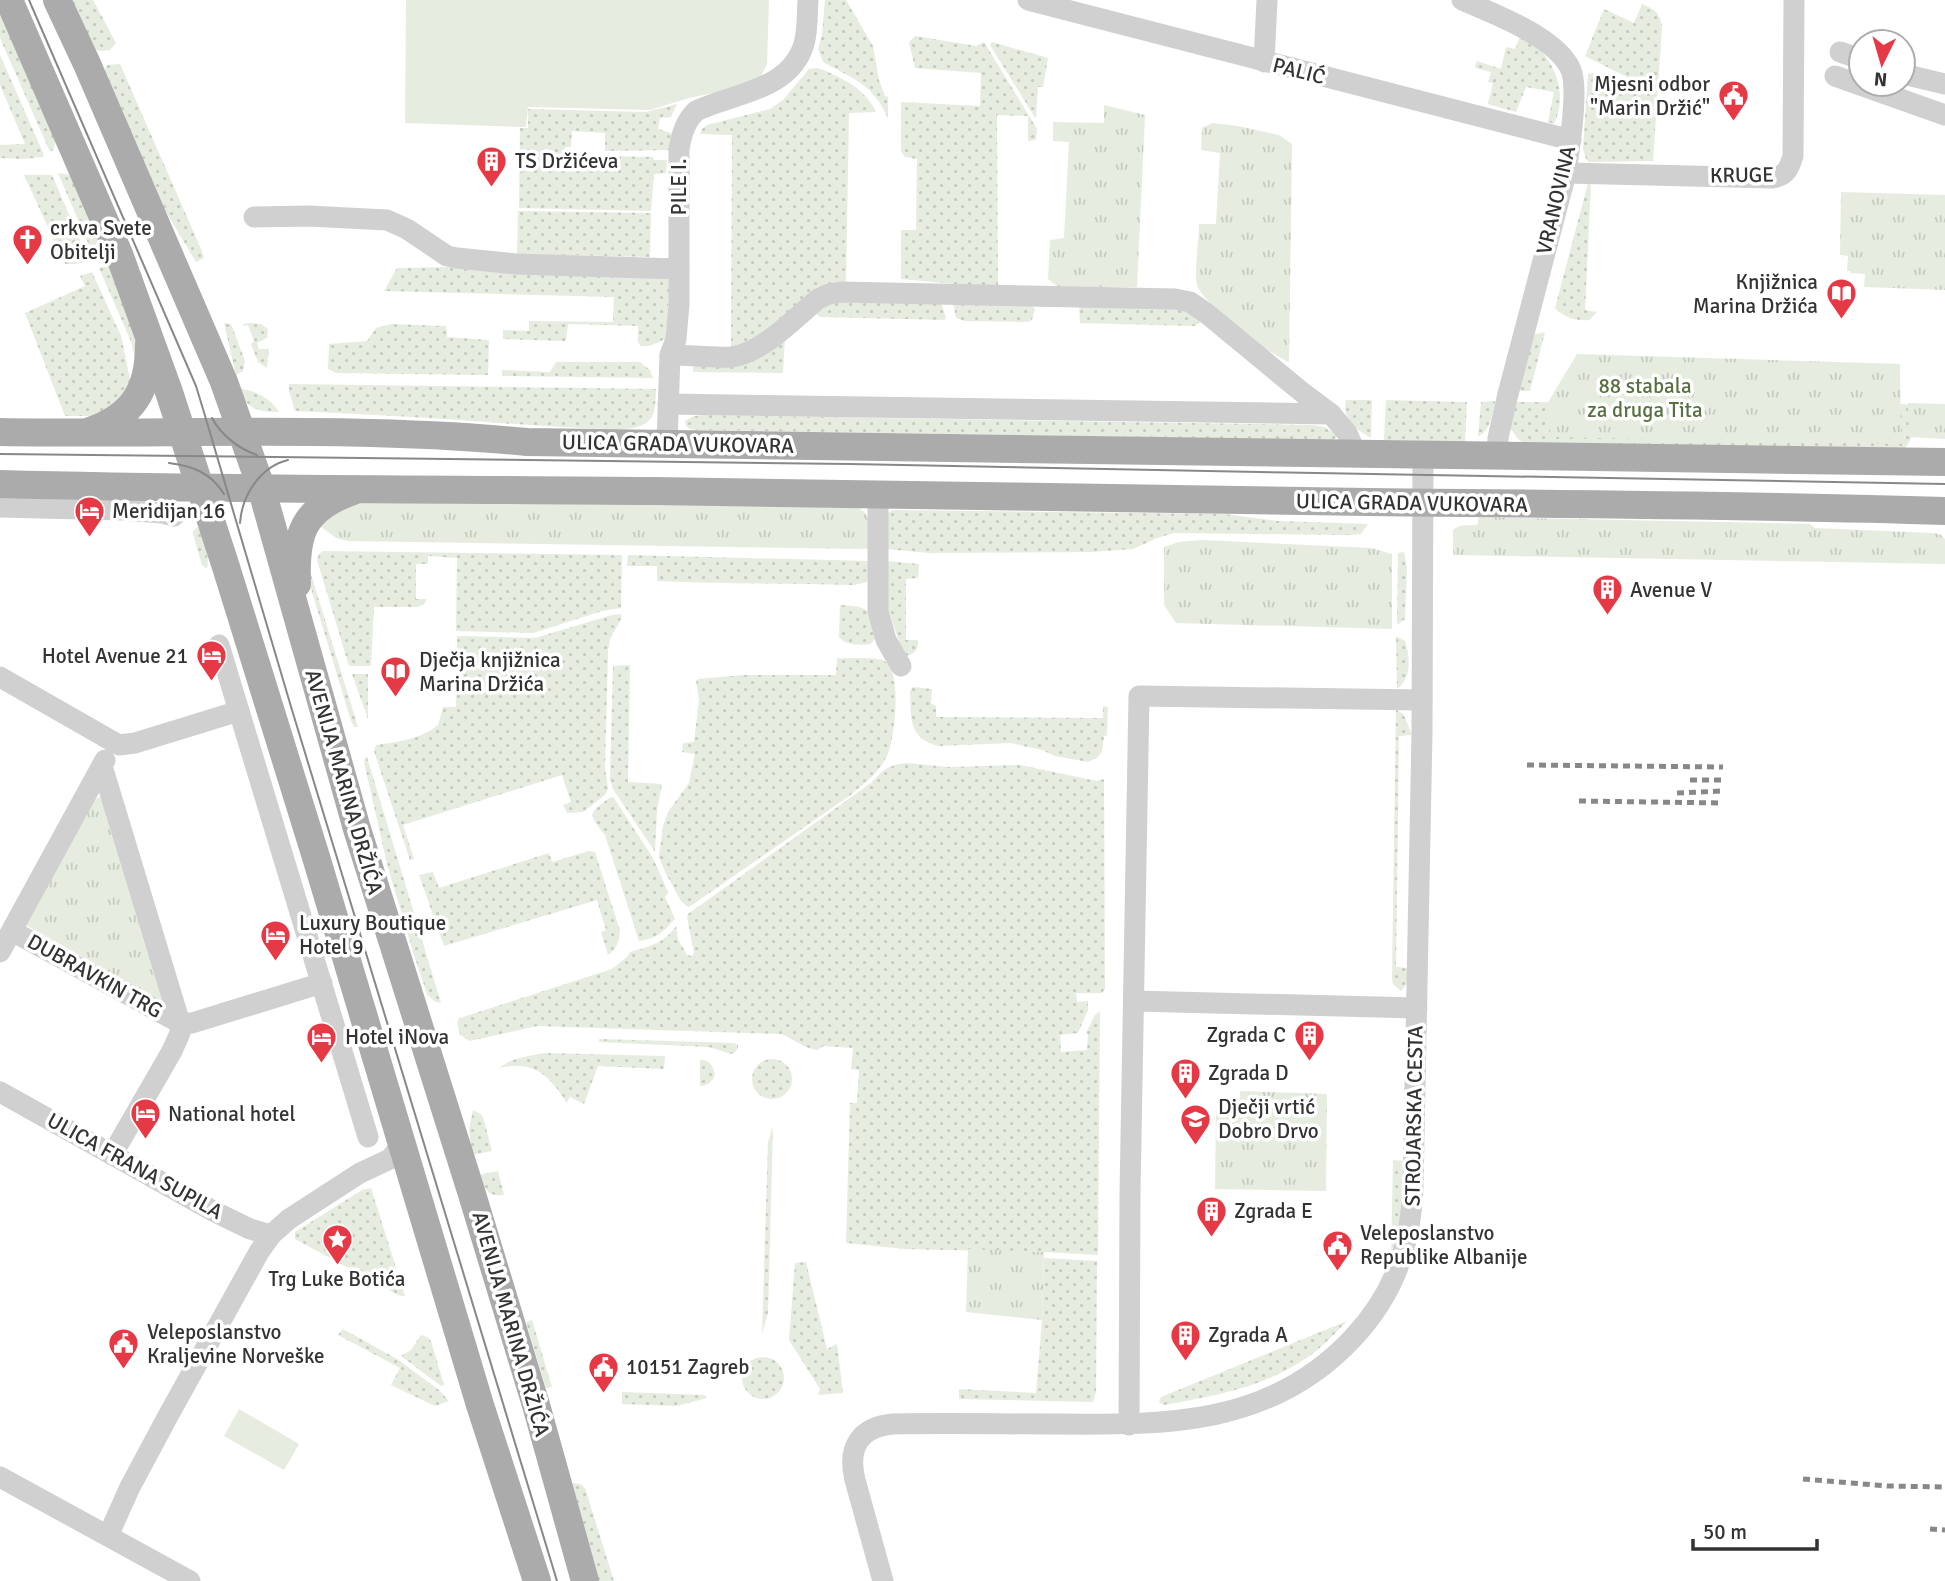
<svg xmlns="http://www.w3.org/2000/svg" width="1945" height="1581" viewBox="0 0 1945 1581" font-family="Signika,sans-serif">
<defs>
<pattern id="grass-dots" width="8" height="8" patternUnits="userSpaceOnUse" patternTransform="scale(1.75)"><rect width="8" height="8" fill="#e6ecdf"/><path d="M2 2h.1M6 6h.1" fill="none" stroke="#c6cbc0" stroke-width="1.8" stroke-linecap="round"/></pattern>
<pattern id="park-tufts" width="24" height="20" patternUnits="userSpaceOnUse" patternTransform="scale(1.75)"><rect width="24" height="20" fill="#e6ecdf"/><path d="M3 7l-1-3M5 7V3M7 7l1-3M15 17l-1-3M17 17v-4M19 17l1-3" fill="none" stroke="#c6cbc0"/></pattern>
</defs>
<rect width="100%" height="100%" fill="#fff"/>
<g fill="url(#grass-dots)">
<polygon points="71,0 93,0 116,43 110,50 100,51 94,49"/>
<path d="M825,0H846L873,46L879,80L885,96L888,97V119C874,84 853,79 823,62L818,49L822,35Z"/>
<path d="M1642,4C1655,10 1660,12 1662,27L1653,161L1589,162L1586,159L1583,149L1588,74C1602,70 1614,80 1626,87L1631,79L1585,56L1604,9L1634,23Z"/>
<polygon points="0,7 57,138 53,150 50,152 0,38"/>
<path d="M1521,34C1552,53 1570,90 1554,124L1548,122L1554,92L1526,87L1516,112L1491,105L1488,104L1493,83L1488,82L1491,72L1475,68L1477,61L1501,69L1506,47L1515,49Z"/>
<polygon points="915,36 976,46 984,42 1037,129 1036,140 1028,141 1028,116 997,115 998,286 976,286 901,279 901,230 916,230 917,159 905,157 901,151 901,102 980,106 981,73 915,68 909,42"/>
<polygon points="992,42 1048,58 1043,87 1038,87 1036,119 990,45"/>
<polygon points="0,55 44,155 43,157 23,159 0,158 0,145 25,144 0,85"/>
<polygon points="120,64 201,249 204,258 196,262 163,207 104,71 107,65"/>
<path d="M818,68C841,77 866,89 876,112L849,113L846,283L749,342L731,347L732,135L700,134L702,129L707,125L770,109L783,100L809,69Z"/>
<polygon points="677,104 671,117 660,118 658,129 671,133 674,138 672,150 605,151 605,133 572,131 571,147 565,147 565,155 571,156 571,163 602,165 604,156 653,157 654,160 667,160 666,173 654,174 651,211 519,208 520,128 528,128 528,109 646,112"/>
<polygon points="58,173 72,175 105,254 94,257"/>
<polygon points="24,175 52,175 88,259 87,261 76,264 65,264"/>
<path d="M1588,183L1591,185L1585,310L1597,312L1589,320C1576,321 1565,318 1555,308Z"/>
<polygon points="518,211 651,213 650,257 517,254"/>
<polygon points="109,265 141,348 137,373 132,344 99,268"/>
<path d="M456,267L667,279L670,283L666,338C658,343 651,347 641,346L638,342V326L568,324L566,341L503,339V330L529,331V321L613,322L614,297L384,291L397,268Z"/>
<polygon points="92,272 121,336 130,379 129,388 121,401 92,416 65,416 25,313 85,286 80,276"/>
<path d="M846,299L941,302L946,318L944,320L820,317L815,313C822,305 835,302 846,299Z"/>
<polygon points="953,302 1031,305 1035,309 1032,320 1027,322 964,321 956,318"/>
<polygon points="1079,303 1173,304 1201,320 1200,323 1194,326 1080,323"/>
<polygon points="224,323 231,324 245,361 243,371 236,375"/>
<polygon points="248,323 261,324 268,329 267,338 257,343 259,349 269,349 267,368 258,362 251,344 254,341 248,325 244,326 243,324"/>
<polygon points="391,324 446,326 447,337 489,340 488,375 336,373 328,369 329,344 367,341 376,328"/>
<polygon points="1545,332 1530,391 1518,391 1533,335"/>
<polygon points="785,338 783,373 693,372 693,365"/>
<polygon points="556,362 640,362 650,370 653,378 502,376 502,370 550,372"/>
<path d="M289,384L656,389C655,401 657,416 646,423C631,433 600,428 583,428C531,426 480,421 428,418C384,415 339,413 295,411L289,391Z"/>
<path d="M238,388C255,391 270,397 279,412C258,412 246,409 238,388Z"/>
<path d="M1346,400H1372L1371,438C1355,429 1342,419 1346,400Z"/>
<polygon points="1386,400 1467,402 1465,442 1384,440"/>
<path d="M1495,401C1492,415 1491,430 1478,437L1481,402Z"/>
<path d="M1514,402L1902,404L1913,405C1913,421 1916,436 1905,448L1525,443L1519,440L1510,428Z"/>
<polygon points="704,415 1312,425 1325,427 1336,435 1336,438 1334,440 699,430 690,429 686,426 685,421 694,416"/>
<polygon points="893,510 1225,514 1278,521 1368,524 1361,534 1347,535 1174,533 1157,538 1133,549 1091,552 929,553 885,549 886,518 889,512"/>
<path d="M198,527C204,539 210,557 207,569L202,565L193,534V531Z"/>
<polygon points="323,551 622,555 621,608 602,611 533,633 456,631 457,558 428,556 428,564 416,564 416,599 427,599 424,604 418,607 374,607 371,666 349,666 317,560 319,554"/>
<polygon points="1404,552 1407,567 1405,619 1397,625 1398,553"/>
<path d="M628,555L869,561L867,582L854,585C788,583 723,584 657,581V566H627Z"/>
<path d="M886,561L919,564L918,578L906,579V640H918C919,648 915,654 907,656H904L886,603Z"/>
<polygon points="303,562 310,571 358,727 354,727 351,721"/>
<path d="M840,605C871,607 870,608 876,638L871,644C860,645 846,646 839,637Z"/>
<path d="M612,615L621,614V619L610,639L608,651L605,768L608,789L605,795L583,812L567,813L563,805L571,802L562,775L403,825L414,859L410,860L374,751L376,745C398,742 421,739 438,725L443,707H456L457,636L535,638Z"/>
<path d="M1396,636L1405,641C1410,657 1412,678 1397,689Z"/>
<path d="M837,658C848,659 878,656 886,662C902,674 895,742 886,758C878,773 865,783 852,794L692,905L688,907L681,901L665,872L659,857L663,826L668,812L689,783L695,754L682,752L683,743L694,742L699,700L696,681L698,679L743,675H836Z"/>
<polygon points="630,665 628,782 662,784 657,810 655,852 613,789 610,779 613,666"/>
<polygon points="352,674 368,674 368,719"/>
<path d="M913,687L932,689L931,703L936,706V717L1103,718V706L1108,707L1107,735L1104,737L1102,751L1098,757L1088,762L1055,756L1042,750L1011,743L938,746C908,738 911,717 910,691Z"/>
<polygon points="1396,709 1404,715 1412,735 1399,736 1396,967 1408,968 1408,982 1401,991 1393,984 1392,979"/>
<polygon points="367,757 441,1003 434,1001 427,994 414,955 387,864 364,762 365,758"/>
<path d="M906,763L948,767L1020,765L1097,781L1104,779L1105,989L1102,993H1076L1077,1002L1088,1001V1010L1078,1033L1060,1035L1061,1052L1087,1050L1088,1034L1086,1033L1095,1015L1100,1011L1098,1255L1044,1252L905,1249L846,1243L850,1103H857L859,1070L851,1069L853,1048L823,1046L818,1050C804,1049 794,1039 781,1034L537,1026L470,1041L460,1035L457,1022L460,1018L612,969L627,957L630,952C648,947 665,943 676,926L678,939L687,955L692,956L694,953L687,917L688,914L871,783C883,770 888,765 906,763Z"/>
<path d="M611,797L614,798L653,858L668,892L665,897L675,919C662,933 658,938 639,941L605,835C588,813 587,814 611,797Z"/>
<path d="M589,851L595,852L620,931C619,942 617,948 608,955L601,932L606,930L597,900L444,946L419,875L433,872L439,888L549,853L552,862Z"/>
<polygon points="599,1039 734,1043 738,1045 738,1048 735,1052 731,1054 709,1047 599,1042"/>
<path d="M545,1053L665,1056L664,1069L598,1066L584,1104L570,1097L567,1102L568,1105C551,1077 535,1059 499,1068C511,1058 529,1056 545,1053Z"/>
<circle cx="772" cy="1079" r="20"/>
<path d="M700,1060C710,1059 713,1066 715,1075C712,1082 708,1086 700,1086Z"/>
<polygon points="473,1110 481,1114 483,1117 492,1151 472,1155 469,1130"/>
<polygon points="773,1126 768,1313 762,1334 768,1142"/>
<polygon points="1393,1160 1405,1161 1404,1205 1391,1260"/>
<path d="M498,1171L504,1195C488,1197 484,1189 479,1175Z"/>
<polygon points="371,1188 405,1296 400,1296 295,1239 295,1232 362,1190"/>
<polygon points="1044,1258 1097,1261 1096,1392 1093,1402 959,1399 959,1389 1036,1393 1042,1320"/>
<polygon points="806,1262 827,1349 837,1344 843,1393 818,1395 820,1389 789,1340 795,1263"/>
<polygon points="532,1320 552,1387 546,1388 526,1322"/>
<path d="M1347,1321C1337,1331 1327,1342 1316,1351C1271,1386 1219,1395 1164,1405L1159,1402L1161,1397Z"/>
<polygon points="343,1329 397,1359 439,1390 449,1401 435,1406 391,1385 400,1368 338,1335"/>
<polygon points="421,1335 427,1337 431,1341 444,1385 441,1386 401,1356 411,1350"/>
<circle cx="763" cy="1378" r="21"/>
<polygon points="622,1392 705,1395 707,1398 676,1406 622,1404"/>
<polygon points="573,1483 580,1484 585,1488 614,1581 598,1581 572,1488"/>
</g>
<g fill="url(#park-tufts)">
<polygon points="1104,105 1145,115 1137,287 1058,287 1048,279 1050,240 1064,238 1069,142 1053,141 1053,122 1104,123"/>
<path d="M1212,123L1238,126L1279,135L1292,144L1289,362C1270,355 1202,303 1197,285C1194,274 1199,237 1199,224H1216L1220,153L1201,150L1202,128Z"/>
<polygon points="1841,192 1945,195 1945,290 1864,287 1865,274 1850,273 1850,271 1847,271 1848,256 1840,255"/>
<polygon points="1577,354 1900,364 1901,444 1551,437 1547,404"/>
<polygon points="1908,403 1945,404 1945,439 1909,437"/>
<path d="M354,500L857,507C874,515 869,531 869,548L863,549L348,541L336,538L316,523Z"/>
<path d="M1479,517L1810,524L1815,528L1932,533L1940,534L1945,539V564L1454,555L1453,551V530C1460,524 1468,525 1477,525Z"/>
<polygon points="1202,540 1371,548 1392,554 1392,629 1176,623 1164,605 1164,547 1179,542"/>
<polygon points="103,796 165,996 161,1002 24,924 95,799"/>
<polygon points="1240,1091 1327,1094 1326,1191 1215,1189 1216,1109 1239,1110"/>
<polygon points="968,1249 1044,1252 1042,1320 966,1312"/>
</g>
<g fill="#e6ecdf">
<polygon points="406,0 769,0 767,64 760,78 742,87 689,98 650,110 528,107 526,127 405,123"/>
<polygon points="239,1409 299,1444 284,1470 224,1436"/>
</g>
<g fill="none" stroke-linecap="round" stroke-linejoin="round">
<g stroke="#d0d0d0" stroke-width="21">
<polyline points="1028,0 1571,140"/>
<path d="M1462,0C1494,14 1557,37 1571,70C1579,90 1569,150 1566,173L1507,398L1498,438L1497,456"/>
<polyline points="1840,52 1861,59"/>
<polyline points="1264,62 1267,0"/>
<polyline points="1903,74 1945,84"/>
<polyline points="1835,76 1945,115"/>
<path d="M1566,173L1772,178C1786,176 1789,169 1793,156L1794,0"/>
<polyline points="254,217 308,216 387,220 407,229 447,256 457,258 516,264 679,269"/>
<path d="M670,355C690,355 711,358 731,357C761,354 795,318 818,299L829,294L841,292L1175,299L1190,302L1206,313L1303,393L1331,414L1347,433L1356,453"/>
<polyline points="668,404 1331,414"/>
<path d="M667,443L670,355L676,339L679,304V149C682,133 685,122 696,111C733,93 790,91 804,44C808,30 807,14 808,0"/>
<polyline points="878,493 878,611 886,640 901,666"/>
<polyline points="0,507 122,510 162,513 174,516"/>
<polyline points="219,645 368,1137"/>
<polyline points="0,677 119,745 135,743 239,711"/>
<polyline points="102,766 180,1023 180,1033 172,1051 112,1155"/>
<polyline points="12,931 180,1023 192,1023 322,983"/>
<polyline points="0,952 105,760"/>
<polyline points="1134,1001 1417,1008"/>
<polyline points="0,1092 213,1211 250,1229 271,1235"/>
<polyline points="1129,1425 1130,1193 1139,696 1422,700"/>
<polyline points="0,1477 190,1581"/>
<polyline points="108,1536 130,1487 168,1416 259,1252 271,1235 289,1219 360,1173 390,1159 398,1149 401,1141"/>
<path d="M883,1581L855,1480C847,1447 860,1427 893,1424C946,1423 1000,1424 1053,1424C1165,1425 1270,1427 1353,1338C1394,1294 1410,1248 1413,1189L1422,733L1423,455"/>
</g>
<g stroke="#ababab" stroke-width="28">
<polyline points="9,0 119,254 169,392 226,567 316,857 480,1405 537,1581"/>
<polyline points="57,0 87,64 224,382 261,487 357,829 471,1191 536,1405 585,1581"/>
<path d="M90,431C133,416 149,390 149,345"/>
<path d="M0,432C176,435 352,425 527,442L1945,462"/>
<path d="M0,484C218,490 437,489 655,491C893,493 1130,500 1368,502C1561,504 1753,505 1945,511"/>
<path d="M297,584C295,534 302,509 353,491"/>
</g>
<g stroke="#888" stroke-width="2">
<polyline points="29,0 196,386 203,409 292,710 557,1581"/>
<path d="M212,418C221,435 239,449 257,455"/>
<path d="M0,454C283,458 567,459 850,464C1215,470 1580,480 1945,484"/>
<path d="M169,463C193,466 211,473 224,494"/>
<path d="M240,523C242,495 260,467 288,460"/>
</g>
<g stroke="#888" stroke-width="5" stroke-dasharray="7 5" stroke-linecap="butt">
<polyline points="1527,765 1723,767"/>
<polyline points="1690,780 1723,780"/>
<polyline points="1677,793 1722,791"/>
<polyline points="1579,801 1722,803"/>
<polyline points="1803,1479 1888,1486 1945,1487"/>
<polyline points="1930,1529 1945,1530"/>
</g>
</g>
<defs>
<symbol id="civic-pin" viewBox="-11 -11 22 30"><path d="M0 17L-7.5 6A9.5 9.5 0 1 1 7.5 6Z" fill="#e63946" stroke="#fff"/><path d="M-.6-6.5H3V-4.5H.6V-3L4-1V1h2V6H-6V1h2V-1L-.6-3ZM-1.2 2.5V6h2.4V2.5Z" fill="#fff"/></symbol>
<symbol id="building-pin" viewBox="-11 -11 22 30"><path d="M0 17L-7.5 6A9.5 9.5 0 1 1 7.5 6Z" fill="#e63946" stroke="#fff"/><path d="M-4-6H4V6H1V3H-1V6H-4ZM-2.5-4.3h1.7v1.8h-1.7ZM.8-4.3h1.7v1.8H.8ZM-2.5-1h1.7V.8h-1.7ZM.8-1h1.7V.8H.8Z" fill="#fff"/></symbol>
<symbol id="church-pin" viewBox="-11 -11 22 30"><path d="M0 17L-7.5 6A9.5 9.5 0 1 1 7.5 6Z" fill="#e63946" stroke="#fff"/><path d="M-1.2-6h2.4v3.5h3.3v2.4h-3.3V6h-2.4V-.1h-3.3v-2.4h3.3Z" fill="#fff"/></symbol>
<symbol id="library-pin" viewBox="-11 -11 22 30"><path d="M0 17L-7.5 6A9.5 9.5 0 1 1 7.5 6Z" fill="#e63946" stroke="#fff"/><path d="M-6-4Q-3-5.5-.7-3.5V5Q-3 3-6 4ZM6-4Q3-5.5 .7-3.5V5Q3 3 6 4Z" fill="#fff"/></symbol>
<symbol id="hotel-pin" viewBox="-11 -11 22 30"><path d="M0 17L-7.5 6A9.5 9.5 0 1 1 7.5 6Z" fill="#e63946" stroke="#fff"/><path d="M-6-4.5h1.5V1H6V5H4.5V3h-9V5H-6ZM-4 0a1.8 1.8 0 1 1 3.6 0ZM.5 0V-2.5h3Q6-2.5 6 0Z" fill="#fff"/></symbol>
<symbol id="school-pin" viewBox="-11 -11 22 30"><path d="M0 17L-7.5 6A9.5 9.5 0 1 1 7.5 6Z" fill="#e63946" stroke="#fff"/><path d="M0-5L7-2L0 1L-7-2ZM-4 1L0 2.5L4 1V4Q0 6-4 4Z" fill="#fff"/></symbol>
<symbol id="sight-pin" viewBox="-11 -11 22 30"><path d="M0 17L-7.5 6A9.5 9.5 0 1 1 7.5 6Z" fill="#e63946" stroke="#fff"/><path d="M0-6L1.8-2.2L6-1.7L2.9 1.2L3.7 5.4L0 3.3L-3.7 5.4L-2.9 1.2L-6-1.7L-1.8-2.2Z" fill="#fff"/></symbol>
</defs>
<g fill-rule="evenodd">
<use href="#civic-pin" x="1716" y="78" width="35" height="47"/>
<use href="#building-pin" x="474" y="144" width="35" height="47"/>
<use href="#church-pin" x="10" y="222" width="35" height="47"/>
<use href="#library-pin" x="1824" y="276" width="35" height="47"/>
<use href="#hotel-pin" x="72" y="494" width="35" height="47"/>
<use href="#building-pin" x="1590" y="572" width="35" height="47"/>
<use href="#hotel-pin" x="194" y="638" width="35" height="47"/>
<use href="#library-pin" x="378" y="654" width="35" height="47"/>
<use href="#hotel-pin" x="258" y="918" width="35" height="47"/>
<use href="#building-pin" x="1292" y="1018" width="35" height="47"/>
<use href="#hotel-pin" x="304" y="1020" width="35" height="47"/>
<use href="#building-pin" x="1168" y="1056" width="35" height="47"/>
<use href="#hotel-pin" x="128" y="1096" width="35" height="47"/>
<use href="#school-pin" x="1178" y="1102" width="35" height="47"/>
<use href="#building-pin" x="1194" y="1194" width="35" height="47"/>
<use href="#sight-pin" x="320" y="1222" width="35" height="47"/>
<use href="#civic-pin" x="1320" y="1228" width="35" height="47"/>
<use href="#building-pin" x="1168" y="1318" width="35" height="47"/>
<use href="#civic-pin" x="106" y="1326" width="35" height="47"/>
<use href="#civic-pin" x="586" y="1350" width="35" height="47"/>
</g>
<g text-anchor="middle" stroke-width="7" stroke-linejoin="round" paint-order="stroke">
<g font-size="21" fill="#333" stroke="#fff">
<text transform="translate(1299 71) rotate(14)" y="7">PALIĆ</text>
<text transform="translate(1742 175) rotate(-1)" y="7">KRUGE</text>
<text transform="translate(679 187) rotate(-90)" y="7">PILE I.</text>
<text transform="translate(1556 200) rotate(-77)" y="7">VRANOVINA</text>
<text transform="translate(678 444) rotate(1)" y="7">ULICA GRADA VUKOVARA</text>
<text transform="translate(1412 503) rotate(1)" y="7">ULICA GRADA VUKOVARA</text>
<text transform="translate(344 782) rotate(74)" y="7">AVENIJA MARINA DRŽIĆA</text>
<text transform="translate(95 976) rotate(29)" y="7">DUBRAVKIN TRG</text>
<text transform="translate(1414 1116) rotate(-89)" y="7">STROJARSKA CESTA</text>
<text transform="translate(135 1166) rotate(29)" y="7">ULICA FRANA SUPILA</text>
<text transform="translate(511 1324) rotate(74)" y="7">AVENIJA MARINA DRŽIĆA</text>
</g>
<g font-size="21" fill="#333" stroke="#fff" text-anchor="start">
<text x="1710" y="91" text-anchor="end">Mjesni odbor<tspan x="1710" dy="24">"Marin Držić"</tspan></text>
<text x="515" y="168">TS Držićeva</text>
<text x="50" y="235">crkva Svete<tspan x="50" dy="24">Obitelji</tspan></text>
<text x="1818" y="289" text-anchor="end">Knjižnica<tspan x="1818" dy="24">Marina Držića</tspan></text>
<text x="112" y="518">Meridijan 16</text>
<text x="1630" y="597">Avenue V</text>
<text x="188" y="663" text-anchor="end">Hotel Avenue 21</text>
<text x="419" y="667">Dječja knjižnica<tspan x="419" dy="24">Marina Držića</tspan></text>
<text x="299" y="930">Luxury Boutique<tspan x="299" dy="24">Hotel 9</tspan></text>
<text x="1286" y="1042" text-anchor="end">Zgrada C</text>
<text x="345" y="1044">Hotel iNova</text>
<text x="1208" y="1080">Zgrada D</text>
<text x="1218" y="1114">Dječji vrtić<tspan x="1218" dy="24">Dobro Drvo</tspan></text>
<text x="168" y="1121">National hotel</text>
<text x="1234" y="1218">Zgrada E</text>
<text x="1360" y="1240">Veleposlanstvo<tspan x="1360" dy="24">Republike Albanije</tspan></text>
<text x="337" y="1286" text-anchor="middle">Trg Luke Botića</text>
<text x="147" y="1339">Veleposlanstvo<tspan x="147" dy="24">Kraljevine Norveške</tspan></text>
<text x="1208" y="1342">Zgrada A</text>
<text x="626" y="1374">10151 Zagreb</text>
</g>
<g font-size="21" fill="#56703f" stroke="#fff">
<text x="1645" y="393">88 stabala<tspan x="1645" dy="24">za druga Tita</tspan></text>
</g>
</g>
<g transform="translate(1882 63) rotate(185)"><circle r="33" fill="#ffffff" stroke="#adadad" stroke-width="2"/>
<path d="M0-5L12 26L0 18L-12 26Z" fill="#e63946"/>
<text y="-10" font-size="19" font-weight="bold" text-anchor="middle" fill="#333333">N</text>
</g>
<path d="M1693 1539v10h124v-10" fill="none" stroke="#333333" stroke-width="3.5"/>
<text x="1703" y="1539" font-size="21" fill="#333333" stroke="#ffffff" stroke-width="5" paint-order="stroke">50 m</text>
</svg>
